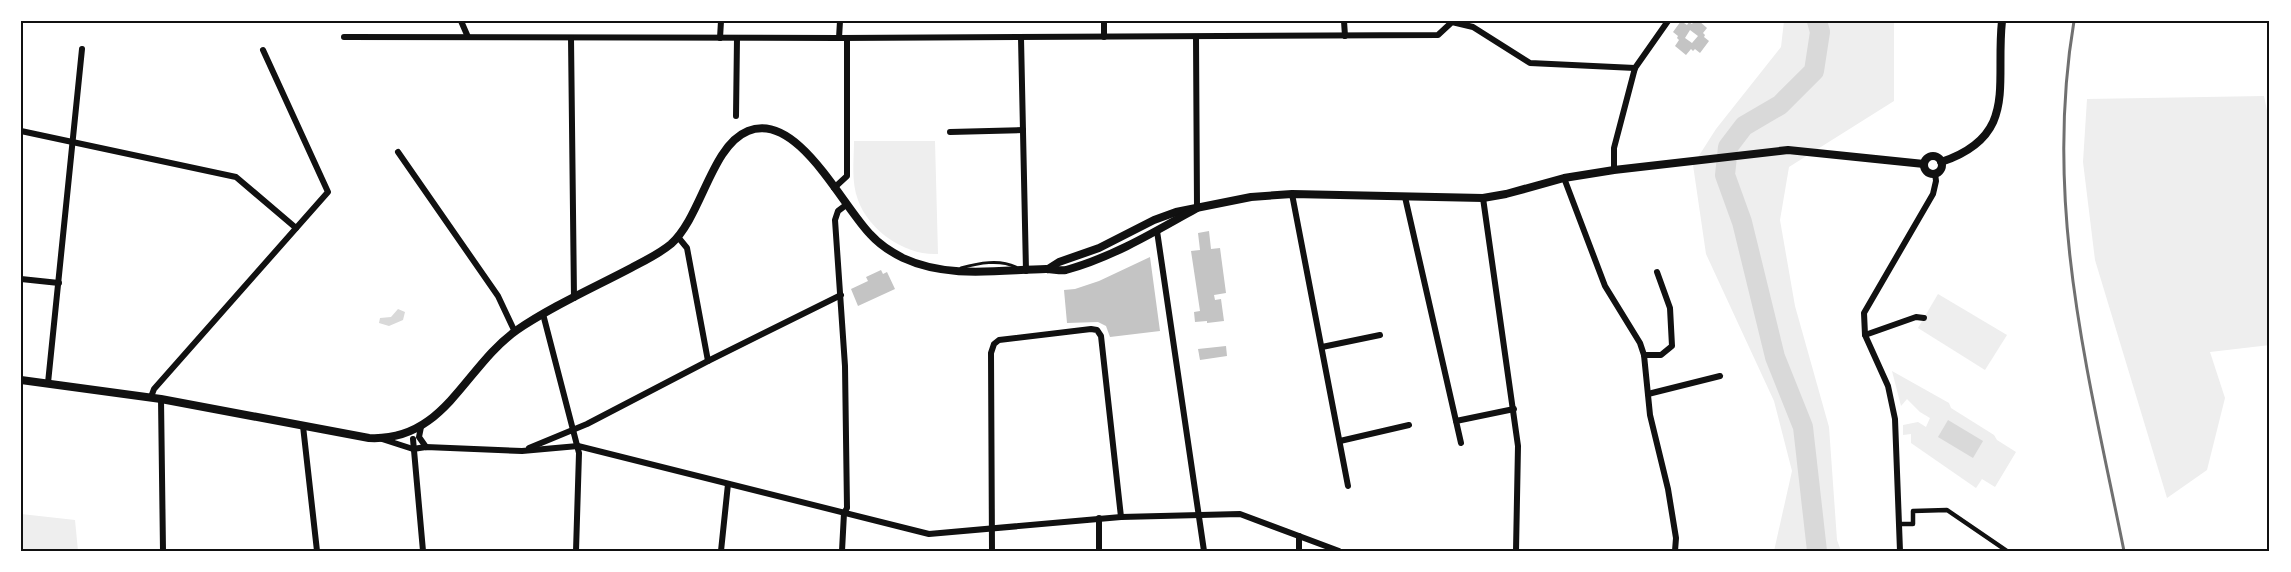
<svg xmlns="http://www.w3.org/2000/svg" width="2291" height="572" viewBox="0 0 2291 572" font-family="'Fira Sans',sans-serif">
<rect width="100%" height="100%" fill="#fff"/>
<g fill="#eee">
<polygon points="1784,21 1894,21 1894,101 1789,167 1780,220 1795,306 1829,427 1837,540 1841,551 1774,551 1792,471 1774,401 1706,254 1693,165 1716,129 1781,47"/>
<polygon points="2264,96 2270,125 2270,345 2210,352 2225,398 2207,470 2167,498 2095,260 2083,162 2087,99"/>
<path d="M854,141H935L938,254C906,256 869,231 858,200C851,182 854,160 854,141Z"/>
<polygon points="1938,294 2007,335 1985,370 1918,328"/>
<polygon points="1892,371 1949,403 1951,408 1994,435 1997,440 2016,452 1995,487 1982,479 1976,488 1911,443 1911,434 1903,435 1903,425 1918,422 1926,427 1930,418 1920,412 1907,399 1901,406"/>
<polygon points="21,514 75,520 78,551 21,551"/>
</g>
<g fill="#d9d9d9">
<polygon points="398,309 405,312 403,320 389,326 379,323 380,318 391,317"/>
<polygon points="1948,420 1983,441 1973,458 1938,437"/>
</g>
<g fill="none" stroke-linecap="round" stroke-linejoin="round">
<polyline stroke="#d9d9d9" stroke-width="20" points="1817,551 1803,427 1775,357 1742,222 1725,175 1728,147 1744,126 1780,105 1814,71 1820,32 1817,21"/>
</g>
<g fill="#c4c4c4" fill-rule="evenodd">
<path d="M1681,21L1687,25L1689,22L1692,24L1694,21H1699L1707,28L1703,33L1705,35L1704,37L1709,41L1700,53L1695,49L1693,51L1691,49L1686,55L1675,46L1679,40L1677,38L1678,36L1673,32ZM1690,30L1698,36L1692,43L1685,38Z"/>
<polygon points="1209,231 1211,249 1220,248 1226,293 1214,295 1215,300 1221,299 1224,321 1207,323 1207,321 1195,322 1194,312 1200,311 1191,251 1200,250 1198,233"/>
<polygon points="1150,257 1160,331 1110,337 1106,326 1098,322 1067,323 1064,290 1075,289 1099,281"/>
<polygon points="881,270 883,274 887,272 895,289 858,306 851,289 868,281 866,277"/>
<polygon points="1226,346 1227,356 1200,360 1198,349"/>
</g>
<g fill="none" stroke-linecap="round" stroke-linejoin="round">
<path stroke="#111" stroke-width="3" d="M961,268C979,263 999,259 1016,267"/>
<polyline stroke="#111" stroke-width="4.5" points="1899,524 1913,524 1913,511 1947,510 2007,551"/>
<g stroke="#111" stroke-width="6">
<polyline points="461,21 468,37"/>
<polyline points="1344,21 1345,36"/>
<polyline points="344,37 839,38 1438,35 1452,22 1473,27 1530,63 1635,68"/>
<polyline points="1104,37 1104,21"/>
<polyline points="1196,37 1197,208"/>
<polyline points="571,38 574,298"/>
<polyline points="720,38 721,21"/>
<polyline points="839,38 840,21"/>
<polyline points="1021,38 1026,271"/>
<polyline points="736,116 737,38"/>
<polyline points="21,131 236,177 296,228"/>
<polyline points="950,132 1023,130"/>
<polyline points="398,152 498,296 515,332"/>
<polyline points="1614,170 1614,148 1635,68 1668,21"/>
<polyline points="1564,178 1605,286 1640,343 1644,355 1650,415 1668,489 1676,538 1675,551"/>
<polyline points="834,188 847,176 847,38"/>
<polyline points="1292,194 1348,486"/>
<polyline points="1405,197 1456,421 1514,409"/>
<polyline points="1483,198 1518,446 1516,551"/>
<polyline points="1157,231 1204,551"/>
<polyline points="678,237 687,248 708,361"/>
<polyline points="21,279 59,283"/>
<polyline points="543,314 579,453 576,551"/>
<polyline points="1865,335 1916,317 1924,318"/>
<polyline points="1322,347 1380,335"/>
<polyline points="1644,355 1661,355 1672,346 1670,308 1657,272"/>
<polyline points="48,383 82,49"/>
<polyline points="1648,394 1720,376"/>
<polyline points="151,397 154,389 328,192 263,50"/>
<polyline points="161,399 163,551"/>
<polyline points="1456,421 1461,443"/>
<polyline points="303,426 317,551"/>
<polyline points="421,427 419,437 426,447"/>
<polyline points="382,439 413,449 426,447 522,451 578,446 929,534 1121,517 1240,514 1339,551"/>
<polyline points="413,439 423,551"/>
<polyline points="1340,441 1409,425"/>
<polyline points="529,448 587,424 708,361 841,295"/>
<polyline points="721,551 728,484"/>
<polyline points="842,551 844,513 847,508 845,366 835,220 838,211 846,205"/>
<polyline points="992,551 991,353 994,344 999,340 1091,329 1097,330 1101,336 1121,517"/>
<polyline points="1099,551 1099,518"/>
<polyline points="1299,551 1299,536"/>
<polyline points="1900,551 1895,419 1888,386 1865,335 1864,313 1933,194 1936,181 1935,173"/>
</g>
<g stroke="#111" stroke-width="8">
<circle cx="1933" cy="165" r="9"/>
<path d="M1941,162C2019,136 1995,85 2002,21"/>
<polyline points="1048,269 1059,262 1099,248 1154,220 1176,212 1251,197 1292,194 1483,198 1506,194 1564,178 1614,170 1788,150 1924,164"/>
<path d="M21,380L161,399L369,438C445,442 464,367 517,330C552,306 593,288 631,268C644,261 659,254 671,244C702,216 711,146 748,131C797,111 841,204 870,234C879,244 891,252 903,258C948,279 999,270 1046,269C1053,269 1060,271 1066,270C1113,257 1156,231 1197,208"/>
</g>
<path stroke="#707070" stroke-width="3" d="M2074,21C2043,205 2088,372 2124,551"/>
</g>
<rect width="2291" height="572" fill="none" stroke="#ffffff" stroke-width="45"/>
<rect x="22" y="22" width="2246" height="528" fill="none" stroke="#111" stroke-width="2"/>
</svg>
